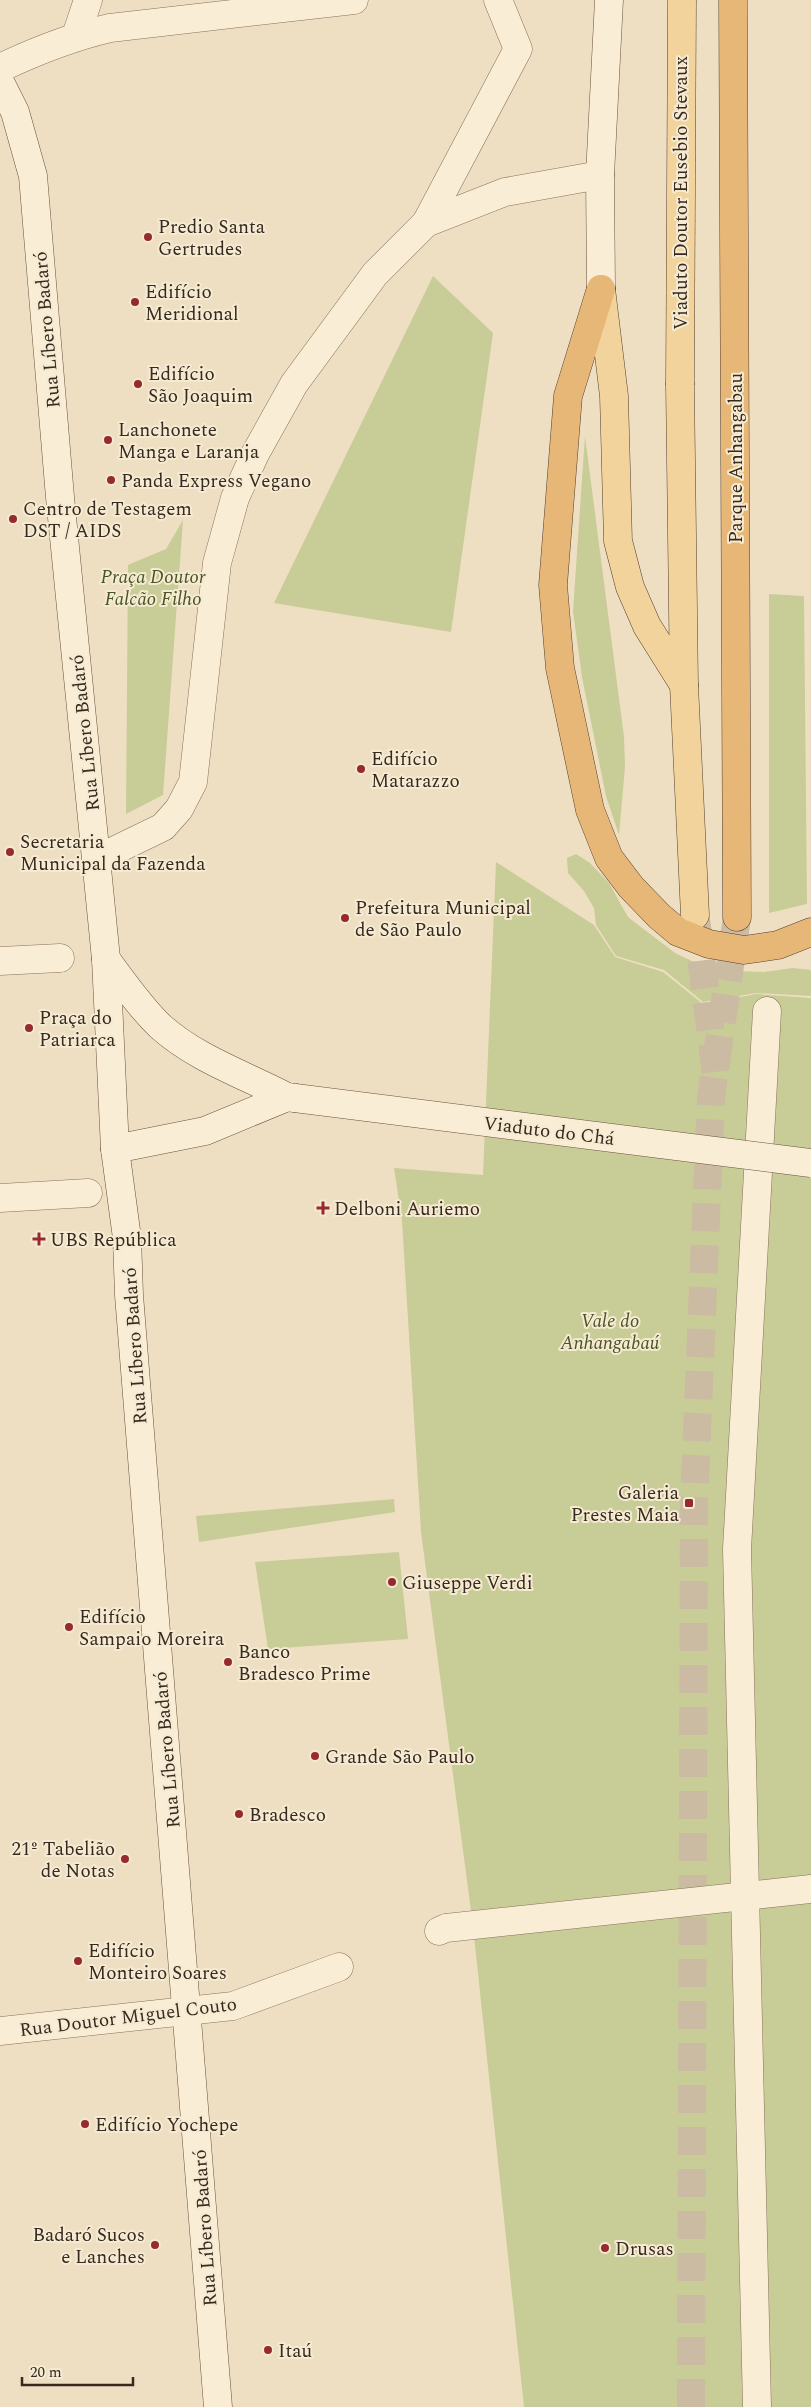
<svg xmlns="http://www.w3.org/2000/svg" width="811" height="2407" viewBox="0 0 811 2407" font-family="Spectral,serif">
<rect width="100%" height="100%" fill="#eedfc3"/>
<g fill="#c8cc97">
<polygon points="433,276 493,333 451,632 274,603"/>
<polygon points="585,436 624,737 625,767 619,835 606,796 582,677 573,611"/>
<polygon points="183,520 163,795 126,814 128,565 166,549"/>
<polygon points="769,594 804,596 807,904 769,913"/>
<polygon points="576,854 590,863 609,883 628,917 675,953 692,961 734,971 764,972 793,968 811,970 811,996 756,993 703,1002 664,970 616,956 596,925 594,908 584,891 568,873 567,858"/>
<polygon points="496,862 594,925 615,957 663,972 703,1004 756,994 811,998 811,2407 524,2407 473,1926 421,1532 402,1221 394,1168 483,1175"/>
<polygon points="394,1499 395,1512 199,1542 196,1516"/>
<polygon points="399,1552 408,1639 268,1649 255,1562"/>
</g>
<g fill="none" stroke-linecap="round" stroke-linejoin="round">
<polyline stroke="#cabba2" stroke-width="28" stroke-dasharray="28 14" stroke-linecap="butt" points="696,919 716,1073"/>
<polyline stroke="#cabba2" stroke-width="28" stroke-dasharray="28 14" stroke-linecap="butt" points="691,2407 694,1503 711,1097 737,917"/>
<defs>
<g id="pedestrian">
<polyline points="426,223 518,49 498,0"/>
<polyline points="0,961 60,958"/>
<polyline points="0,1198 88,1193"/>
<polyline points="439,1931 446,1928 811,1889"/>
<polyline points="0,2031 233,2006 339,1967"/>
<polyline points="757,2407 737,1549 767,1011"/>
</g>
<g id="minor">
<polyline points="76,36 88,0"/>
<path d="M0,68C36,51 71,37 110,28L354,0"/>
<polyline points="97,859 163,827 179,809 193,782 217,563 235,498 255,454 294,384 375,274 426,223 505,192 600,175"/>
</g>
<g id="secondary">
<polyline points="0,82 15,112 33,176 60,497 106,959 115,1149 127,1238 129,1295 218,2407"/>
<polyline points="601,289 600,175 609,0"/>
<path d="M106,959C123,982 140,1007 161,1027C197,1059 245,1075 287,1097L295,1098"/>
<polyline points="115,1149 205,1131 287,1097"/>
</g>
<g id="primary">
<polyline points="601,289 614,396 618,541 630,587 647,626 684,685"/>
<polyline points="680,385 684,685 695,915"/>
</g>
<g id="trunk">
<polyline points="733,0 737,917"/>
<polyline points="601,289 568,396 553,585 560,668 590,810 609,858 631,887 659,916 678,932 709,944 744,950 778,945 811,932"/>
</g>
</defs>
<use href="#pedestrian" stroke="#88705a" stroke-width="29"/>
<use href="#minor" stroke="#88705a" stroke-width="29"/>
<use href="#secondary" stroke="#69513d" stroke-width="29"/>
<use href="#primary" stroke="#553f2e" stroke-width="29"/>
<use href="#trunk" stroke="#553f2e" stroke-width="29"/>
<use href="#pedestrian" stroke="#f9edd6" stroke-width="28"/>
<use href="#minor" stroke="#f9edd6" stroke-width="28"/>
<use href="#secondary" stroke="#f9edd6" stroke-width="28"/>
<use href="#primary" stroke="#f1d39b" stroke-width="28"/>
<use href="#trunk" stroke="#e7b778" stroke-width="28"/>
<defs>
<polyline id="secondary-bridge" points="295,1098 811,1163"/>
<polyline id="primary-bridge" points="680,385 682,0"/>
</defs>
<use href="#secondary-bridge" stroke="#69513d" stroke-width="29" stroke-linecap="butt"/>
<use href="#primary-bridge" stroke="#553f2e" stroke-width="29" stroke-linecap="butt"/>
<use href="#secondary-bridge" stroke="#f9edd6" stroke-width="28"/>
<use href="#primary-bridge" stroke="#f1d39b" stroke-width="28"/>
</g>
<g fill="#962a2f" stroke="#f5ead2" stroke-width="2">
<circle cx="148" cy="237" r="5"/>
<circle cx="135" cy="302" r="5"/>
<circle cx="138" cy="384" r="5"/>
<circle cx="108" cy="440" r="5"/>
<circle cx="111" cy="480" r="5"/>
<circle cx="13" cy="519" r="5"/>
<circle cx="361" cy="769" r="5"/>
<circle cx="10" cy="852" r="5"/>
<circle cx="345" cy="918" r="5"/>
<circle cx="29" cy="1028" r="5"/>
<path d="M320.5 1200.5h5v5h5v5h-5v5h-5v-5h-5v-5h5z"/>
<path d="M36.5 1231.5h5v5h5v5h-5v5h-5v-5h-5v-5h5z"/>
<rect x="684" y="1498" width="10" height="10" rx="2.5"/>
<circle cx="392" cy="1582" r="5"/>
<circle cx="69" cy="1627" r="5"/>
<circle cx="228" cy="1662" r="5"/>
<circle cx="315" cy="1756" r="5"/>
<circle cx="239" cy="1814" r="5"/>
<circle cx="125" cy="1859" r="5"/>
<circle cx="78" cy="1961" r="5"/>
<circle cx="85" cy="2124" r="5"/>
<circle cx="155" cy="2245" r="5"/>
<circle cx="605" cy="2248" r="5"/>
<circle cx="268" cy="2350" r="5"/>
</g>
<g text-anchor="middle" stroke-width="4" stroke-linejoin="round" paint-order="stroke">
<g font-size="19" fill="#38291e" stroke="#f5ead2">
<text transform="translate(680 193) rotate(-90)" y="7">Viaduto Doutor Eusebio Stevaux</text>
<text transform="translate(46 330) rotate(-95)" y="7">Rua Líbero Badaró</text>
<text transform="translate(735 458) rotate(-90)" y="7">Parque Anhangabau</text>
<text transform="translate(84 733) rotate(-96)" y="7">Rua Líbero Badaró</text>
<text transform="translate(549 1130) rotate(7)" y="7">Viaduto do Chá</text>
<text transform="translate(134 1346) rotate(-94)" y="7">Rua Líbero Badaró</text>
<text transform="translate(166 1750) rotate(-95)" y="7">Rua Líbero Badaró</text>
<text transform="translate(128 2016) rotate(-7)" y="7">Rua Doutor Miguel Couto</text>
<text transform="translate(204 2228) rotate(-94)" y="7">Rua Líbero Badaró</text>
</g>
<g font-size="19" fill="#38291e" stroke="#f5ead2" text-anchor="start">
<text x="158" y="233">Predio Santa<tspan x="158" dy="22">Gertrudes</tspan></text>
<text x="145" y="298">Edifício<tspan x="145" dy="22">Meridional</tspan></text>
<text x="148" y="380">Edifício<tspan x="148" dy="22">São Joaquim</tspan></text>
<text x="118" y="436">Lanchonete<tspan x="118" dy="22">Manga e Laranja</tspan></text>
<text x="121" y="487">Panda Express Vegano</text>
<text x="23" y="515">Centro de Testagem<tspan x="23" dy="22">DST / AIDS</tspan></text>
<text x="371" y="765">Edifício<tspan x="371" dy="22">Matarazzo</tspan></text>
<text x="20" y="848">Secretaria<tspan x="20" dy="22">Municipal da Fazenda</tspan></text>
<text x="355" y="914">Prefeitura Municipal<tspan x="355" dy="22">de São Paulo</tspan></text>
<text x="39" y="1024">Praça do<tspan x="39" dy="22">Patriarca</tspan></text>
<text x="334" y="1215">Delboni Auriemo</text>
<text x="50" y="1246">UBS República</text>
<text x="679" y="1499" text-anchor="end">Galeria<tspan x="679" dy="22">Prestes Maia</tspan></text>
<text x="402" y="1589">Giuseppe Verdi</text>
<text x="79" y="1623">Edifício<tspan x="79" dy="22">Sampaio Moreira</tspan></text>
<text x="238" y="1658">Banco<tspan x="238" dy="22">Bradesco Prime</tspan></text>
<text x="325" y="1763">Grande São Paulo</text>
<text x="249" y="1821">Bradesco</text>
<text x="115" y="1855" text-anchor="end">21º Tabelião<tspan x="115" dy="22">de Notas</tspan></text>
<text x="88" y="1957">Edifício<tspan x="88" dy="22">Monteiro Soares</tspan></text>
<text x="95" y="2131">Edifício Yochepe</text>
<text x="145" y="2241" text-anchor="end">Badaró Sucos<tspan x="145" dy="22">e Lanches</tspan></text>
<text x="615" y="2255">Drusas</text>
<text x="278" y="2357">Itaú</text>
</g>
<g font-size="19" font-style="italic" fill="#4a5424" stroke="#f5ead2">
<text x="153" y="583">Praça Doutor<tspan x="153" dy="22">Falcão Filho</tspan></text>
<text x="610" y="1327">Vale do<tspan x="610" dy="22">Anhangabaú</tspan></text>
</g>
</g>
<path d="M22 2377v8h111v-8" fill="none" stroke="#38291e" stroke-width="2.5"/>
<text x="30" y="2377" font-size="15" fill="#38291e" stroke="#f5ead2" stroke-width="4" paint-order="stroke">20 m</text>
</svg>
